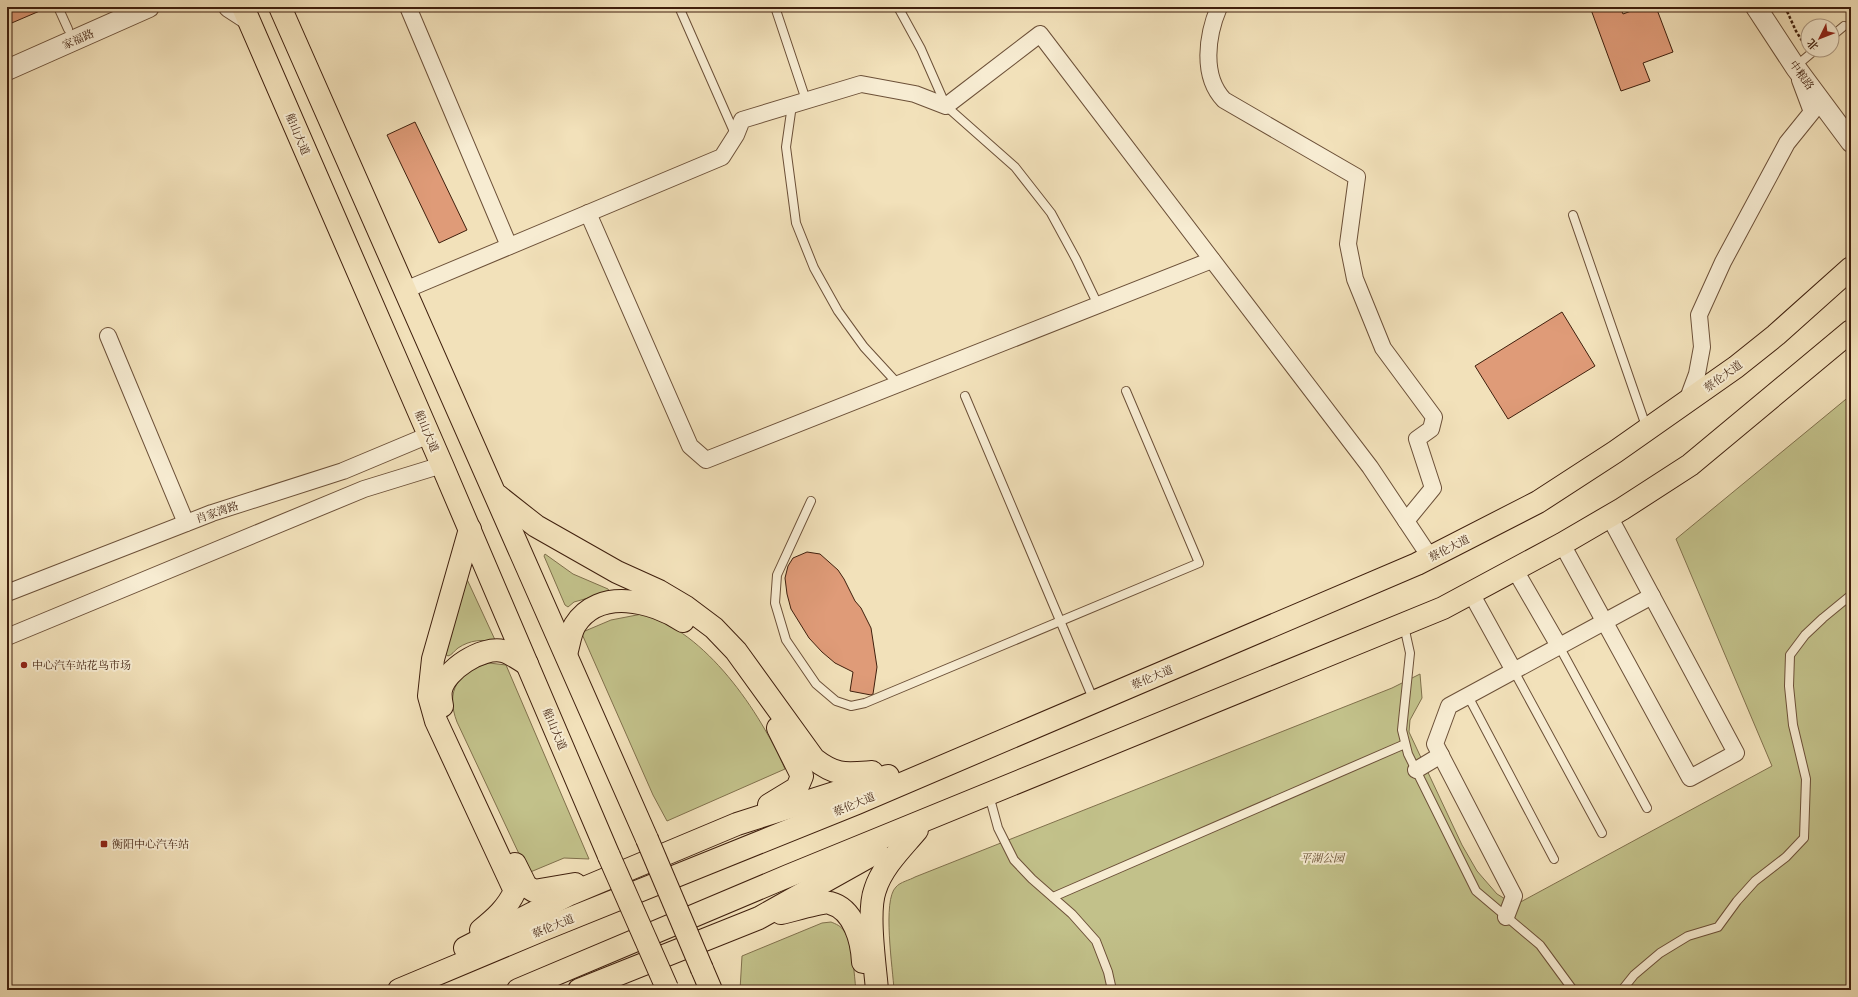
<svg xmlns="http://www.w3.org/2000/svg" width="1858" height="997" viewBox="0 0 1858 997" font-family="'Libre Caslon Text','Noto Serif SC',serif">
<rect width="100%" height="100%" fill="#f2e1ba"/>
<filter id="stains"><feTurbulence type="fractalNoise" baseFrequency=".005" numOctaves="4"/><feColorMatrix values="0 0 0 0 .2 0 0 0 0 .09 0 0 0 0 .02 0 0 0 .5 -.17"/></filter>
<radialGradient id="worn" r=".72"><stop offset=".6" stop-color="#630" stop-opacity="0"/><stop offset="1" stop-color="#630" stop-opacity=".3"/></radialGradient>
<g fill="#c2c18a" stroke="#80704c">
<path d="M1851,395V990H894C893,970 882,900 896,887C900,882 910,880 915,877L1392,688L1420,674L1422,698L1410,720L1409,732L1462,845L1477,871L1497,894L1515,905L1772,766L1676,539Z"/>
<polygon points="545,554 573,574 608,589 610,592 574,602 568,607 565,605 544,556"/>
<path d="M465,575L496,642C482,639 470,640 458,648C454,651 452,655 448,656L445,654Z"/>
<path d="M642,614C706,631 760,712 785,769L667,821L653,795L582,634L585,631L611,620Z"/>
<path d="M489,663L506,665L589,859L564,858L528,873L457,722C445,691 458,671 489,663Z"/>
<path d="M831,922C836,924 841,926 844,931C853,943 854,975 856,990H740L742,956L822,923Z"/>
</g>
<g fill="#df9b78" stroke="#3f1f0d">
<polygon points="7,7 49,7 7,25"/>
<polygon points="1590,7 1620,7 1623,14 1642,7 1656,7 1673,52 1643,63 1650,81 1621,91"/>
<polygon points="415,122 467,230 439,243 387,135"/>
<polygon points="1562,312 1595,366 1508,419 1475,366"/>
<polygon points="807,552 820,554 838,570 844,579 855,601 861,608 871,628 877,667 873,694 871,695 850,691 853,672 835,663 822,652 809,638 791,609 787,594 785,578 788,566 793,558"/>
</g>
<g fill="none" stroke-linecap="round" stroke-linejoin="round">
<defs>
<g id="service">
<polyline points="58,7 68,29"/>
<polyline points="679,7 735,134"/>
<polyline points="775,7 806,100"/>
<polyline points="898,7 921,49 946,106 1015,167 1051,213 1076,259 1098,305"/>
<polyline points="1832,36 1844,26"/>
<polyline points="1802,61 1815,50"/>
<polyline points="792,105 786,147 796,223 814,268 838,311 864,347 898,384"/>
<polyline points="1573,215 1647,429"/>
<polyline points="965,396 1094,701"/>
<polyline points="811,501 777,575 775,603 786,640 816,684 836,701 851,706 865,703 1199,563 1126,391"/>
<polyline points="1404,626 1410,653 1402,730 1408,754 1476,891 1540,945 1573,990"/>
<polyline points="1559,646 1647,808"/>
<polyline points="1514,671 1602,833"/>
<polyline points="1468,696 1554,859"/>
<polyline points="989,795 998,828 1014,860 1032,879 1072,914 1096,941 1108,972 1112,990"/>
<polyline points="1053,897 1405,744"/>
<polyline points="1622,990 1634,975 1660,953 1688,936 1718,927 1737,901 1755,881 1786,857 1804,838 1806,779 1793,725 1789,686 1790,655 1805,635 1823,618 1851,595"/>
</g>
<g id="minor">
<polyline points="408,7 509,246"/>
<path d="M1219,7C1207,35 1201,76 1224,100L1357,177L1348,244L1355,279L1383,348L1434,417L1431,429L1417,439L1433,488L1406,521"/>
<polyline points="588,213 690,446 706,460 1212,260"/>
<polyline points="405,290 722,157 736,135 742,120 861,84 915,94 946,106 1040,34 1370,467 1430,557"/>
<polyline points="108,336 186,523"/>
<polyline points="1687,401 1697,374 1702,347 1699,315 1723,262 1787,143 1812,112 1800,80"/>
<polyline points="1562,544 1690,778 1736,753 1609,516"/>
<polyline points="1515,570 1559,646"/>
<polyline points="7,593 212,513 343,471 429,435"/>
<polyline points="1471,593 1514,671"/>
<polyline points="7,637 364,489 442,465"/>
<polyline points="1416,770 1441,755"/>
<polyline points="1506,917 1514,896 1435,744 1449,706 1652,596"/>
</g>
<g id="tertiary">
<polyline points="229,7 249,20"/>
<polyline points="1756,7 1796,68 1851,142"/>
<polyline points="7,70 149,7"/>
</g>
<g id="trunk">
<polyline points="243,7 442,465 609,856"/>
<polyline points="280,7 647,839"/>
<path d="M498,496L536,526L617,572L659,591L686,607L714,628L736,651L814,759C836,776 845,774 872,772"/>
<path d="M470,529L433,659L429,696L436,721L515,891C507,908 496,918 481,930"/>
<path d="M566,654C569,645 570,633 575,625C599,587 653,601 683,621"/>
<path d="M442,706C441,701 440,695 441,690C445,670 482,646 503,651C511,653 520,660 527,664"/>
<polyline points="769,805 797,788 802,776 778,728"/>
<polyline points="515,864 526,886 534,891 575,884"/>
<path d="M781,913C791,911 823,901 830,903C854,909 862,941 863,962"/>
<polyline points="465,948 570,894 737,824 888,776"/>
<polyline points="702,969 711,990"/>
<polyline points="399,990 542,930 857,803 1417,564 1538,502 1615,452 1736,367 1776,335 1851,268"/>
<polyline points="518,990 788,876 1443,608 1562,544 1622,509 1690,465 1851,331"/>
<polyline points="579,990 759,918 877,852"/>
<path d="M877,990C875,965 867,912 875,890C882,867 902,848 917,830"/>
</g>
</defs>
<use href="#service" stroke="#6c5038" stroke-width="10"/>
<use href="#minor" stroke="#6c5038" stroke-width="18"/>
<use href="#tertiary" stroke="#6c5038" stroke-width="22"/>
<use href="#trunk" stroke="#3f1f0d" stroke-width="24"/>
<polyline stroke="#3f1f0d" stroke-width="2.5" stroke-dasharray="3 2" stroke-linecap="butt" points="1785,7 1796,31 1804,44"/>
<use href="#service" stroke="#f7ecd2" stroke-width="8"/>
<use href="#minor" stroke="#f7ecd2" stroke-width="16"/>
<use href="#tertiary" stroke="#f7ecd2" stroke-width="20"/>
<use href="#trunk" stroke="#f2e1ba" stroke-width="22"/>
<defs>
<g id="trunk-bridge">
<polyline points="647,839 702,969"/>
<polyline points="609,856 667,988"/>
</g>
</defs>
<use href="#trunk-bridge" stroke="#3f1f0d" stroke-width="24" stroke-linecap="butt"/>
<use href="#trunk-bridge" stroke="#f2e1ba" stroke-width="22"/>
</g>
<g fill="#8f2418" stroke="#f7ecd2" stroke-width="1.5">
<circle cx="24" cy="665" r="4"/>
<rect x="100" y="840" width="8" height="8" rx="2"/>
</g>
<g text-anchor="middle" stroke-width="4" stroke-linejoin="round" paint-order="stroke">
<g font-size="11" fill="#3f1f0d" stroke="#f7ecd2">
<text transform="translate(78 39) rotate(-24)" y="4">家福路</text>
<text transform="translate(1802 75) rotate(54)" y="4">中粮路</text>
<text transform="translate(298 134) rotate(67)" y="4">船山大道</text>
<text transform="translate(1723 376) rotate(-36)" y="4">蔡伦大道</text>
<text transform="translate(427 431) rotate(67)" y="4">船山大道</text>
<text transform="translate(217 512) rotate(-19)" y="4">肖家湾路</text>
<text transform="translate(1449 548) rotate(-27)" y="4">蔡伦大道</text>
<text transform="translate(1152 677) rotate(-23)" y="4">蔡伦大道</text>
<text transform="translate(555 729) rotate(67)" y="4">船山大道</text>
<text transform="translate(854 804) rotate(-23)" y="4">蔡伦大道</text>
<text transform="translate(553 926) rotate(-22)" y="4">蔡伦大道</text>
</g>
<g font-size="11" fill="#3f1f0d" stroke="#f7ecd2" text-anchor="start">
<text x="32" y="669">中心汽车站花鸟市场</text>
<text x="112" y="848">衡阳中心汽车站</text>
</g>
<g font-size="11" font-style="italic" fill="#60482c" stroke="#f7ecd2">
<text x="1322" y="862">平湖公园</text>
</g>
</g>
<rect width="1858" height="997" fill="none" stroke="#f2e1ba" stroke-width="24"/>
<rect x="8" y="8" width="1842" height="981" fill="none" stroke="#3f1f0d" stroke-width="2"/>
<rect x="12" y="12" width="1834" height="973" fill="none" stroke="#3f1f0d"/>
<g transform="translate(1820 38) rotate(227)"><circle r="19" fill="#f7ecd2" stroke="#ad9a83"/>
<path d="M0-3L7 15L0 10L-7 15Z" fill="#8f2418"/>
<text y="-6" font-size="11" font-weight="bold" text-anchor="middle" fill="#3f1f0d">北</text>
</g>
<rect width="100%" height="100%" filter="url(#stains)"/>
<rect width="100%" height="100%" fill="url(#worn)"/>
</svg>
